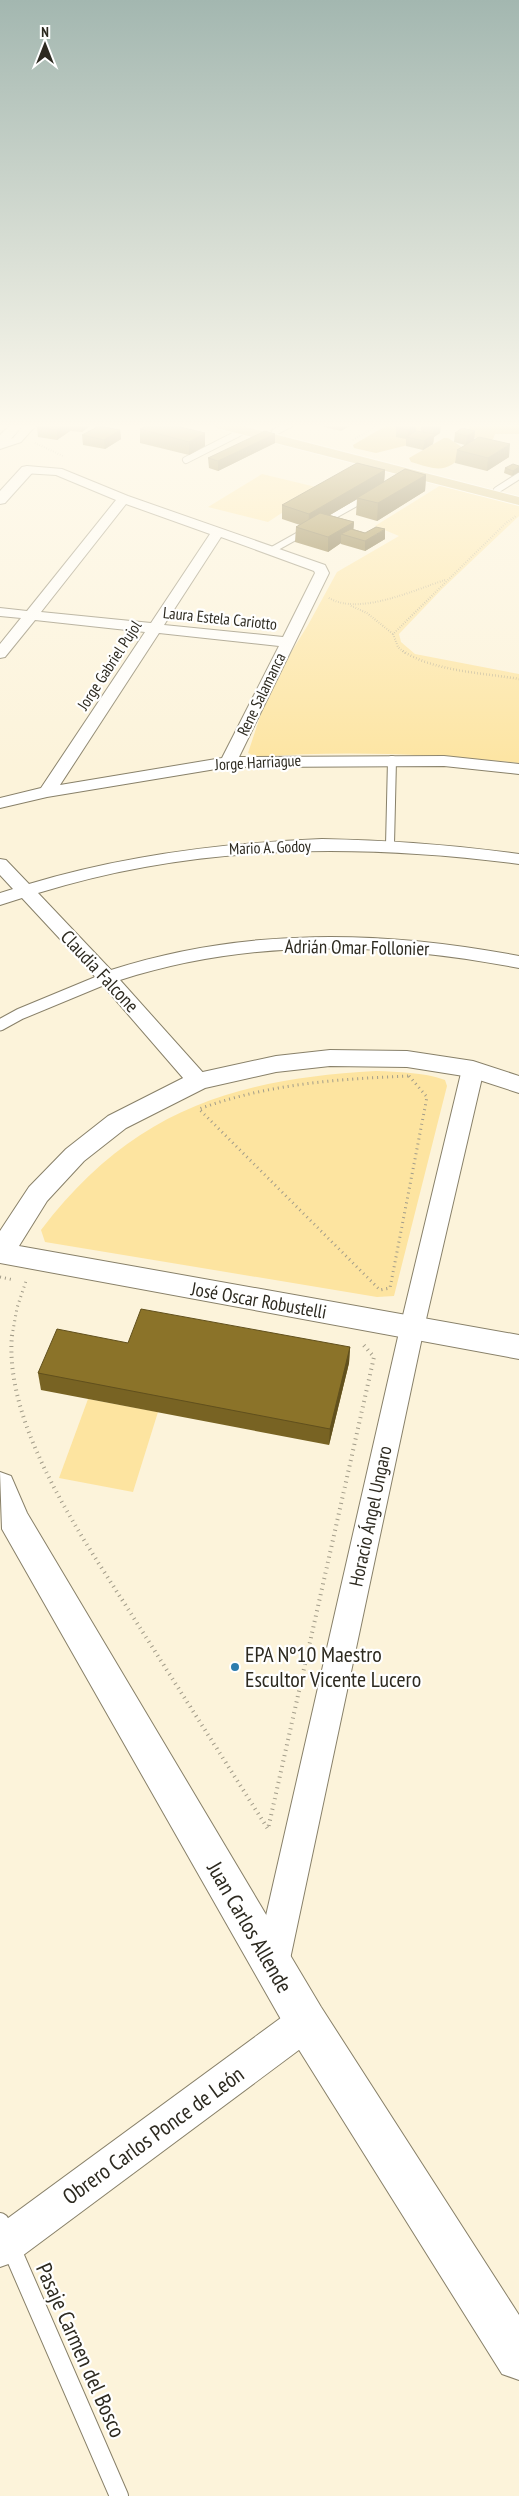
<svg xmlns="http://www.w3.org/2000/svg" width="519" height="2496" viewBox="0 0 519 2496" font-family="'PT Sans Narrow',sans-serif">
<rect width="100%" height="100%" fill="#fcf3da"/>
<g fill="#fde4a0">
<polygon points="262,474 320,488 268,522 208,507"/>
<path d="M441,485L519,505V516L442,589L399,634L401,642L415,654L519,674V763C432,754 344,750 257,757L248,753L270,686L308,625L337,572L399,536L375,526Z"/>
<path d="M376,1071C399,1072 422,1072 445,1080L447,1086L394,1296L377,1297L45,1242L41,1230C131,1112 231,1079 376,1071Z"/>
<polygon points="88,1399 158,1412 133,1492 59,1478"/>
</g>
<g fill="#d7b657">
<polygon points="389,424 412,424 421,428 420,442 376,453 354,448 353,445"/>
<path d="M472,424H519V434H495L493,439C485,444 478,440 470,435L469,426Z"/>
<path d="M444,438H448L468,451C446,473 440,471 411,462L409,458Z"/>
</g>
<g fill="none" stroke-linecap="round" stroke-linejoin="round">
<defs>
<g id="service-far3">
<polyline points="275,432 290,424"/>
<polyline points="186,460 243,431"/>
<polyline points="497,490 519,476"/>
<polyline points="272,550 369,496"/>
</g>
<polyline id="service-far2" points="390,845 392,760"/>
<polyline id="service-far1" points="0,1025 20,1014 107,978"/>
<polyline id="service" points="0,2222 119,2496"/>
<g id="minor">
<polygon points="25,424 37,424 21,442 0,449 0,442 13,438"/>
<path d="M27,466L62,469L128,496L325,565L329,573L239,757L444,756L519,764V774L444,766L228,767L47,797L0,808V798L41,788L145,632L35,620L5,657L0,658V644L21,618L0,616V608L27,611L116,500L56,475L23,473L21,470ZM126,504L210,534L151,623L41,612ZM221,537L314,571L315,573L283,637L164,625ZM159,633L279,646L222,758L60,785Z"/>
<path d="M322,839C389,840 453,845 519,854V864C357,843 195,844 38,893L111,970C244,927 382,930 519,956V968C385,942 251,938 120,980L206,1076L209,1081L206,1086L198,1088L190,1086L100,982L22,898L0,905V893L13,889L0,875V859L6,860L29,884C125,855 222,843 322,839Z"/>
<polygon points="473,1062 480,1064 484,1069 424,1328 289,1964 284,1976 272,1981 260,1976 255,1964 400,1328 462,1069 466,1064"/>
<polygon points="306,2004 319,2009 324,2022 319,2035 14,2262 0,2267 0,2224 293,2009"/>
</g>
<g id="tertiary">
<polygon points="27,466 34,470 32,473 5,503 0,504 0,491 22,467"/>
<polygon points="330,1050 407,1051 473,1061 519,1076 519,1093 470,1077 407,1067 330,1066 276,1072 205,1088 126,1128 84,1161 47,1201 19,1246 519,1335 519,1359 0,1263 0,1231 29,1187 66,1149 108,1116 189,1075 276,1056"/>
<polygon points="0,1472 11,1476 27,1513 321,2007 519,2315 519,2380 502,2374 291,2037 2,1529"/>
</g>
<polygon id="secondary" points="11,424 25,424 5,445 0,446 0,435"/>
<polygon id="primary" points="212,424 235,424 519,497 519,505 213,427"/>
</defs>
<use href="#service-far3" stroke="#888069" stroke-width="8"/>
<use href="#service-far2" stroke="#888069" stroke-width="10"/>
<use href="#service-far1" stroke="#888069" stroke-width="13"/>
<use href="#service" stroke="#888069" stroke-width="20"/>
<use href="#minor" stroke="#888069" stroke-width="2"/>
<use href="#tertiary" stroke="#888069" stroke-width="2"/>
<use href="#secondary" stroke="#888069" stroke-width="2"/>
<use href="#primary" stroke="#fff" stroke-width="2"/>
<g stroke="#a29c89" stroke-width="2" stroke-dasharray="0.5 2" stroke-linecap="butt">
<polyline points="353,440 380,424"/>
<polyline points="35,443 63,456"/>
<path d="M329,598C359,616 414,590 445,580"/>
<polyline points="351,606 367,613 393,634"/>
<polyline points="405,653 398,647 393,634 506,523 516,516"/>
</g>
<path stroke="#a29c89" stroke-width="2.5" stroke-dasharray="0.5 2.5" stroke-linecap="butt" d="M403,651C432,671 484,673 519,679"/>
<g stroke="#a29c89" stroke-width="3" stroke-dasharray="1 4" stroke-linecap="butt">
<path d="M409,1076L427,1097L390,1288L380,1290L199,1109C267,1084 337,1079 409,1076Z"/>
<polyline points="0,1277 14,1280"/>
<polyline points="12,1336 17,1308 26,1281"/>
</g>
<path stroke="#a29c89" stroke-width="4" stroke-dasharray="1 4.5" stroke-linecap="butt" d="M12,1335C3,1432 93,1552 142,1631C184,1697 226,1763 268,1829L374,1357L361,1342"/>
<use href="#service-far3" stroke="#fff" stroke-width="6"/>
<use href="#service-far2" stroke="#fff" stroke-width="8"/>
<use href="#service-far1" stroke="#fff" stroke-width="11"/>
<use href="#service" stroke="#fff" stroke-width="18"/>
<use href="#minor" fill="#fff" fill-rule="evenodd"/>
<use href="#tertiary" fill="#fff" fill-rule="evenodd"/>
<use href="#secondary" fill="#fff" fill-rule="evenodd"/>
<use href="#primary" fill="#d0bb7a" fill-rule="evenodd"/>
</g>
<g fill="#786323">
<polygon points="41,424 108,424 107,425 91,425 82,432 70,431 57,440 38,437 37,427"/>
<polygon points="150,424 205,446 189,455 140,443 140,429"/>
<polygon points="325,424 351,424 351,425 341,431 324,427"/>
<polygon points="423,424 441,424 440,433 434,437 433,444 423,450 406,446 406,439 396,437 396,427 416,425 416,431 421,432 421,425"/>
<polygon points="120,430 121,439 105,449 83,445 82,435"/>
<polygon points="475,431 474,440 509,457 487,471 455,463 457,450 465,445 454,442 455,433"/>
<polygon points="275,434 275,443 218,471 209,468 208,458"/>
<polygon points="519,466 512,476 504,473 505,468"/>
<polygon points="385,470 384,482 426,475 425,491 377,521 356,515 357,499 330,515 354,522 353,529 385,539 365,551 341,544 341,543 328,552 295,542 296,527 300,525 282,519 282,505"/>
<polygon points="128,1343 350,1347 349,1363 329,1445 41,1390 38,1373"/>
</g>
<g fill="#61501d">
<polygon points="65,424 69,424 70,431 57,440 57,430"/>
<polygon points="81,424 91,424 91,425 82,432"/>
<polygon points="342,424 351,424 351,425 341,431"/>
<polygon points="439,424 441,424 440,433 434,437 433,444 423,450 424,441 433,435 433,428"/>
<polygon points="416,425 415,435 408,437 408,430"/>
<polygon points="120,430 121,439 105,449 104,440"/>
<polygon points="475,431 474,440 466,445 467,436"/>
<polygon points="205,433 205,446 189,455 189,442"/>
<polygon points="275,434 275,443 218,471 218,461"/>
<polygon points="510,444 509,457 487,471 488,458"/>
<polygon points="519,467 519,472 512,476 513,471"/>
<polygon points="385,470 384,483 357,498 357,499 308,528 309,514"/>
<polygon points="426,475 425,491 377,521 378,503"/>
<polygon points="354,522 353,536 341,534 341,543 328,552 328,537"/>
<polygon points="385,529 385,539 365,551 365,541"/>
<polygon points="350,1347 349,1363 329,1445 330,1429"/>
</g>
<g fill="#8b7329" stroke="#61501d">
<polygon points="41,424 65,424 57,430 37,427"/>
<polygon points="150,424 168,424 205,433 189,442 140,429"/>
<polygon points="401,424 411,424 416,425 408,430 396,427"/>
<polygon points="423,424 439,424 433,428 421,425"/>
<polygon points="99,426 120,430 104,440 82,435"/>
<polygon points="462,428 475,431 467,436 455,433"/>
<polygon points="265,431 275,434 218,461 208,458"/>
<polygon points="416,431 434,434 424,441 406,437"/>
<polygon points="479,437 510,444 488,458 457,450"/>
<polygon points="357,463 385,470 309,514 282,505"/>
<polygon points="513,464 519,466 519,467 513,471 505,468"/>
<polygon points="405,469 426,475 378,503 357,498"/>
<polygon points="320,513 354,522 328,537 296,527"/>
<polygon points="376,527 385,529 365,541 341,534 351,529 365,533"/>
<polygon points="141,1309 350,1347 330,1429 38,1373 57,1329 128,1343"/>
</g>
<linearGradient id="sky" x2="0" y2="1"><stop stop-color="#a3b7b0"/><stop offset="0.55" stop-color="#fefaee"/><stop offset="1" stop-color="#fefaee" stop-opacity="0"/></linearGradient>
<rect width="519" height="774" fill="url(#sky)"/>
<circle fill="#2c7cad" stroke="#fff" stroke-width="2" cx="235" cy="1667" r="5"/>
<g text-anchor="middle" stroke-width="4.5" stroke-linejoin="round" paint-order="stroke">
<g font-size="16" fill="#2d2a20" stroke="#fff">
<text transform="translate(220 618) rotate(6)" y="6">Laura Estela Cariotto</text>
<text transform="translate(109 665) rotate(-57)" y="6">Jorge Gabriel Pujol</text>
<text transform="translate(261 694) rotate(-64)" y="6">Rene Salamanca</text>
<text transform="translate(258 762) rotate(-3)" y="6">Jorge Harriague</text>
<text transform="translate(270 847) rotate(-2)" y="6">Mario A. Godoy</text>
</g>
<g font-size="19" fill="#2d2a20" stroke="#fff">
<text transform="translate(357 947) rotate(1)" y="7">Adrián Omar Follonier</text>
<text transform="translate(100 971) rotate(47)" y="7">Claudia Falcone</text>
<text transform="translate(259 1300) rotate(10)" y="7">José Oscar Robustelli</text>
<text transform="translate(370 1516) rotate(-78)" y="7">Horacio Ángel Ungaro</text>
</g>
<g font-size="22" fill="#2d2a20" stroke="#fff" text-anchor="start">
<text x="245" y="1662">EPA Nº10 Maestro<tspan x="245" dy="25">Escultor Vicente Lucero</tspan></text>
</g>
<g font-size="22" fill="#2d2a20" stroke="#fff">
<text transform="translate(250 1927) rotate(60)" y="8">Juan Carlos Allende</text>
<text transform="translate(153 2135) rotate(-36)" y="8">Obrero Carlos Ponce de León</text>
<text transform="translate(81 2350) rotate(66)" y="8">Pasaje Carmen del Bosco</text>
</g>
</g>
<g transform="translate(45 45)" stroke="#ffffff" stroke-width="4" paint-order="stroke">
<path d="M0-4L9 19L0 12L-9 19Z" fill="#2d2a20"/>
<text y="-8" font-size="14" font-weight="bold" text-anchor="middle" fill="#2d2a20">N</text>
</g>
</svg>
